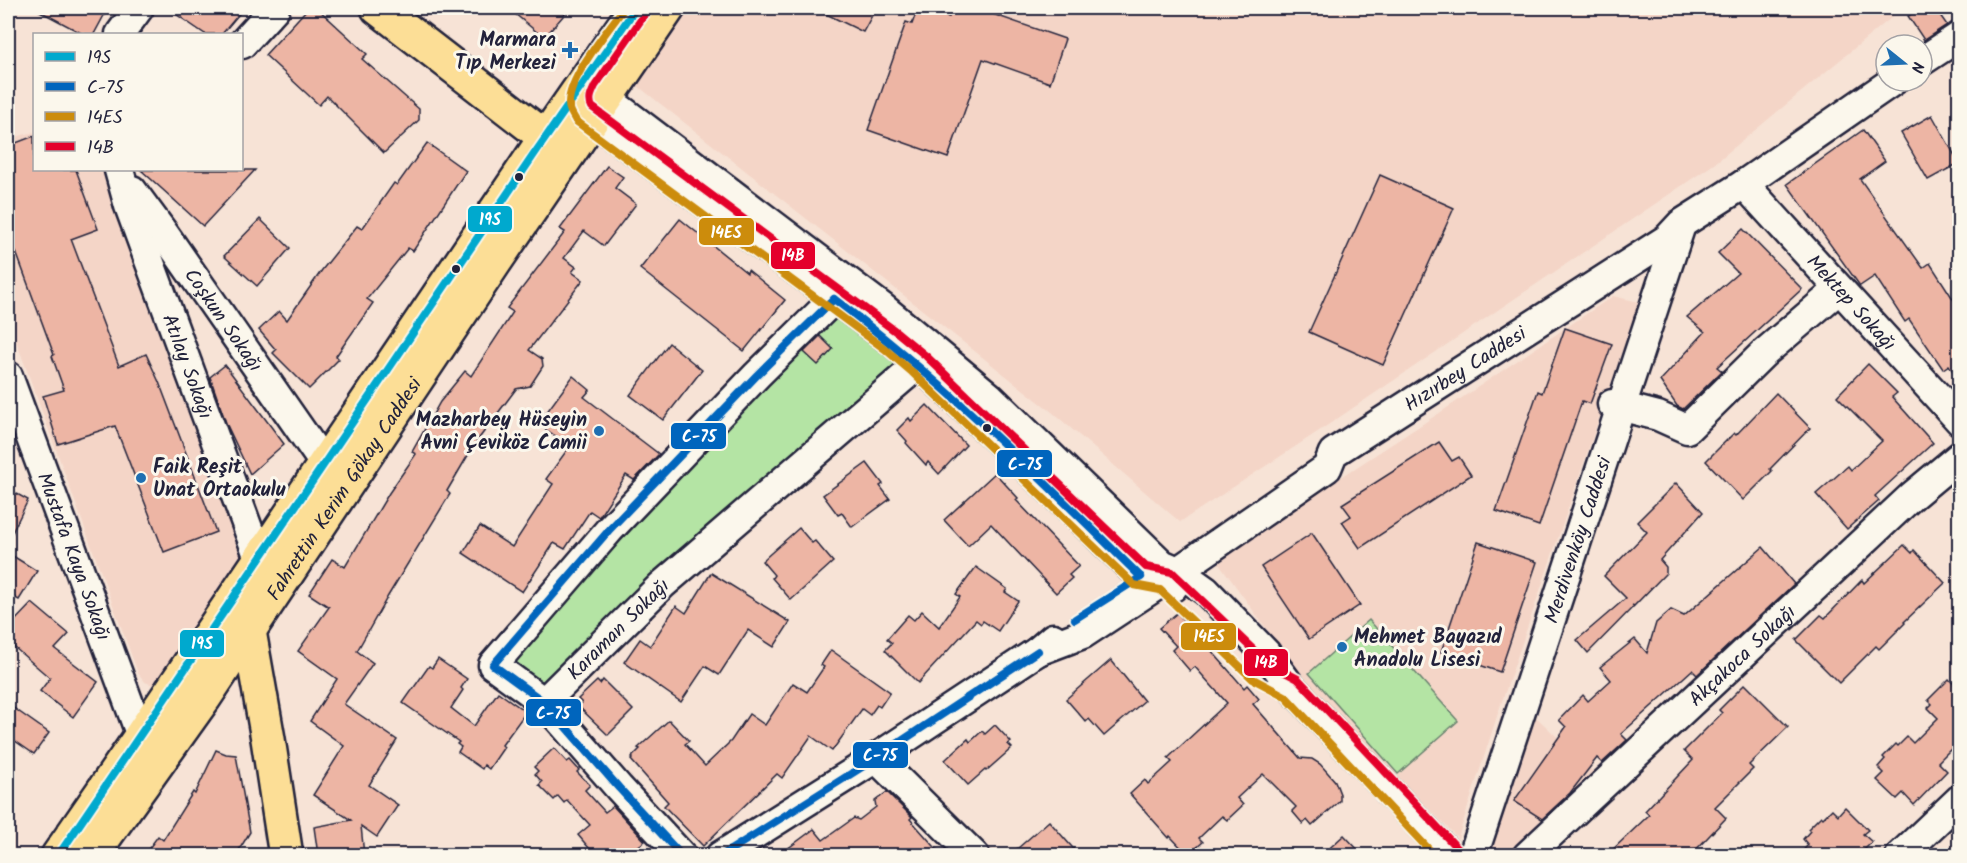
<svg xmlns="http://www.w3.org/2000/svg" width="1967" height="863" viewBox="0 0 1967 863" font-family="Kalam,sans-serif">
<rect width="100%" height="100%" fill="#f7e3d6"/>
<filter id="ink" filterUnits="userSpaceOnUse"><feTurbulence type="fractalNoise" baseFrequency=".0167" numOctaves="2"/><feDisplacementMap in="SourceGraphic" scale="12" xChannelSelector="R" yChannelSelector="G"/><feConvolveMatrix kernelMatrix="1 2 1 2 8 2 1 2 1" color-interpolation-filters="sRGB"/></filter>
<g filter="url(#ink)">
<g fill="#f4d5c7">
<polygon points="685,8 1903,8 1714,164 1316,433 1180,522 1052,412 634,83"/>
<polygon points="34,132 34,170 103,170 246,560 156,686 145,682 138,673 8,319 8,139"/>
<polygon points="1613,296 1639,302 1499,710 1458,838 1307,685 1216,559 1441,412"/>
<polygon points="1532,713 1600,778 1517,855 1487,856"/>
</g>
<g fill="#b4e4a4" stroke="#6b8370" stroke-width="1.5">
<polygon points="834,312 896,363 545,687 506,664"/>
<polygon points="1369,620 1458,721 1398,774 1309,673"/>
</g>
<g fill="#edb5a4" stroke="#22223b" stroke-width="1.5">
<polygon points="34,8 108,8 94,34 83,34"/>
<polygon points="167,8 244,8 222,34 205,34"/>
<polygon points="308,8 317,8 367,54 362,59 419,109 419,120 384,153 327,96 319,105 265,55"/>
<polygon points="508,8 570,8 544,38"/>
<polygon points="814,8 876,8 863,32"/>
<polygon points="918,8 949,17 952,8 975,8 1065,39 1050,83 983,59 948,158 868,130 906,22 912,24"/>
<polygon points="1921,8 1935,8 1947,25 1924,40 1908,16"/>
<polygon points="1932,115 1959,163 1928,180 1901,133"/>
<polygon points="1863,130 1885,161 1860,179 1923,268 1930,263 1959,308 1959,381 1949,365 1943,369 1909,319 1905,322 1875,276 1860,286 1787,184"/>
<polygon points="34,136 34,170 76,170 98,229 71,239 119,366 146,354 159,382 216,532 164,552 115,426 58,444 43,396 64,390 52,356 54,355 8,230 8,146"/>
<polygon points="427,143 466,171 413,251 408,248 367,299 373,303 336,356 339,359 309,389 273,353 276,350 259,330 279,311 287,320 322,270 357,226 362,229 394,183 397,185"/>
<polygon points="607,166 623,177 615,188 636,204 604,246 584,231 564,258 576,267 572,272 583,280 529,350 542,359 543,366 530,386 516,389 474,445 447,491 450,494 388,596 357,651 373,663 344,704 397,740 369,785 398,805 377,837 361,826 364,855 318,855 314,827 351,820 313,795 344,746 310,721 337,679 298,651 329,607 309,594 332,559 345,567 389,493 416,454 412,452 440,402 465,371 471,376 513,312 507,308 565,232 560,229"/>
<polygon points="141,170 255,170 203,226"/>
<polygon points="1380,175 1454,208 1383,365 1309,332"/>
<polygon points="260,219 290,248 257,286 224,256"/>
<polygon points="680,219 747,273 748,270 785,300 744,351 640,269"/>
<polygon points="1743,229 1802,289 1717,367 1722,371 1683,409 1677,406 1660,381 1705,332 1687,317 1738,273 1718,253"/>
<polygon points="1565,328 1612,344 1590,404 1582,401 1539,526 1496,511 1538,391 1542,393"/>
<polygon points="820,336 833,349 818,365 804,352"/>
<polygon points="669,343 702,370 663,420 630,395"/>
<polygon points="1868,364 1897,393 1892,397 1933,443 1875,496 1879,501 1847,529 1816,494 1848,466 1851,470 1882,441 1837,396"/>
<polygon points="225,365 284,444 250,474 226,423 210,377"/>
<polygon points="573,376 590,390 584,397 659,454 634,480 626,475 599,517 590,511 565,549 554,543 522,592 463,553 480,526 512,547 553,484 546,479 570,446 538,424"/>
<polygon points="1776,393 1810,428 1770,469 1772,471 1743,500 1706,461 1734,433 1736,435"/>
<polygon points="927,405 966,445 939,474 928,462 926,465 906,443 907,441 897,430 909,418 911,421"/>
<polygon points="1439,442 1452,461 1459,457 1471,475 1360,548 1342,522 1351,516 1342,504"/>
<polygon points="867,463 883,484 880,486 890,499 852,527 842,513 838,515 823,495"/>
<polygon points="995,473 1018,498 1016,500 1079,566 1069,575 1072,578 1056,593 991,524 968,546 944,520"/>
<polygon points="1676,483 1703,512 1660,560 1666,567 1666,573 1634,606 1632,605 1634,606 1588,653 1577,640 1626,598 1604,576 1647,532 1637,522"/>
<polygon points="8,489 28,500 8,541"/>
<polygon points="799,528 812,543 815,541 833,562 791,600 772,578 774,575 762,561"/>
<polygon points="1312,533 1360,605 1309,639 1261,567"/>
<polygon points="1478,542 1537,562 1500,672 1441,652"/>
<polygon points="1904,545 1912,553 1914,550 1945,583 1904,622 1905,623 1879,649 1876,646 1839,683 1796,640 1821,615 1825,618 1862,580 1864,583"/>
<polygon points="1763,547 1794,584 1697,675 1692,670 1621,734 1627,740 1602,763 1597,758 1570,793 1542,819 1514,801 1566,727 1559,720 1583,695 1588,701 1611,680 1600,667 1635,639 1647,653 1656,623 1671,610 1684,616"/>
<polygon points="8,553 37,571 19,600 8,594"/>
<polygon points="976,567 1007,589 1005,592 1018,601 998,631 983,621 981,624 976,620 918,683 885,650 892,643 887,639 908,615 914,620 922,611 939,627 960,597 956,594"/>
<polygon points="711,573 790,622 774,647 748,630 719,675 705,666 681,702 624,662 640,639 650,646 676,606 686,613"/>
<polygon points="32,603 69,634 55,649 98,682 73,717 40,691 50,678 8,642 8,628"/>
<polygon points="1177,613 1195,634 1198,631 1212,647 1210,649 1244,688 1247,685 1259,699 1253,704 1300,758 1312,759 1320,764 1335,781 1340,794 1340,801 1312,826 1307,820 1303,824 1292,811 1296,807 1263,774 1237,798 1243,805 1227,820 1222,816 1199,838 1203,842 1188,855 1170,836 1169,838 1130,794 1145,780 1148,784 1172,762 1168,758 1227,703 1195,667 1190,671 1172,650 1176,646 1159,628"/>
<polygon points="831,650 890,692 880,707 877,705 870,715 862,709 832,751 811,736 782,778 777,774 703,846 664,806 668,802 631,760 633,758 632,757 640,749 638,748 669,720 689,741 685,744 705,766 731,741 749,714 765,725 793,683 807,692 824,667 821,665"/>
<polygon points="438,659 467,679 461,688 463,690 451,708 474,726 498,692 526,712 502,745 504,747 489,769 484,765 482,769 458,752 461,747 457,744 459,742 403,703 429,666 432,668"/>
<polygon points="1111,660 1144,701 1104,736 1089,719 1086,722 1066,699"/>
<polygon points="1949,679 1959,690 1959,741 1938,762 1947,771 1914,805 1903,793 1897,799 1877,780 1884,773 1878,767 1885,759 1883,757 1896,744 1898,746 1907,737 1913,743 1938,718 1928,708 1932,704 1928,700"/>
<polygon points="603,680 633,710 608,735 578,706 582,703 578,699 597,681 600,684"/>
<polygon points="1745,684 1788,727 1749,765 1753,769 1715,807 1726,818 1691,855 1607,855 1649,815 1645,811 1693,760 1684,751 1722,713 1719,710"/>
<polygon points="8,704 49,733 34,754 8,736"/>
<polygon points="995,725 1011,742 1008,744 1012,748 986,771 985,770 968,785 945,760 968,739 970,742 982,731 985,734"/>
<polygon points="554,748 567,762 570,760 579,770 577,772 590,785 585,790 605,812 613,806 645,841 627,855 595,855 578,835 590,825 567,800 564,803 558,796 554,800 539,785 542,782 535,774 538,771 534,767"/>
<polygon points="216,750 226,754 236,755 250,832 236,855 144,855 158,836 163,840 193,792 195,794"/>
<polygon points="887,792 912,817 910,819 942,855 779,855 814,829 823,840 854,818 859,820 876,807 875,801"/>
<polygon points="1845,807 1868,830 1863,834 1872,842 1859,855 1799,855 1808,845 1803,839 1810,831 1808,829 1821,816 1823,818 1832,809 1838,815"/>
<polygon points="1049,821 1079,855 1010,855"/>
<polygon points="1344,835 1363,855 1322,855"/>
</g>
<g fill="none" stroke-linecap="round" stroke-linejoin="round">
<defs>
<g id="minor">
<polyline points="120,34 139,8"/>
<polyline points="242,44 275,8"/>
<polyline points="1922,61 1960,36"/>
<polyline points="607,99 883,308 990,397 1162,564 1178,571 1206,591 1266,653 1291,687 1450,856"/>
<polyline points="579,103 581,110 586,115 892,341 919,364 1141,577 1165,580 1173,587"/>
<path id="s1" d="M119,170L129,206L260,561"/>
<path id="s2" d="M1744,184L1960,421"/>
<path id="s3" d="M132,190L163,232L325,465"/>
<path id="s4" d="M8,376L141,736"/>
<polyline points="1612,404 1658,416 1687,429 1763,354 1839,289"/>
<path id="s5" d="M1038,651L1083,634L1165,580L1327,468L1333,453L1667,239L1681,224L1744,184L1893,81"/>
<path id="s6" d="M544,702L662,585L919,364"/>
<polyline points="876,758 975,856"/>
<polyline points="682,856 619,788 544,702 493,665 610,529 757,375 834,299 846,286"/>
<polyline points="720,856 876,758 1038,651 1053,638"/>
<path id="s7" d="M1473,856L1681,225"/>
<path id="s8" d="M1527,856L1912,496L1960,456"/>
<polyline points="1900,856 1960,799"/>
</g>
<g id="major">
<polyline points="378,8 546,138 565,130"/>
<polyline points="249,631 268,739 286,856"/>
<polyline points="58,856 141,736 535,153 636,8"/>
<path id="s9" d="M91,856L204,698L494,263L668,8"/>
</g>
</defs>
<use href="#minor" stroke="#22223b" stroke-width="33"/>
<use href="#major" stroke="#22223b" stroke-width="38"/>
<use href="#minor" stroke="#fbf7ec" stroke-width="28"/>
<use href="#major" stroke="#fcde96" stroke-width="33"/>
<defs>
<polyline id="bus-1" points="58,856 535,153 636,8"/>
<g id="bus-2">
<path d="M834,299C945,382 1042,480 1141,577"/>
<polyline points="1075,619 1141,577"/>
<polyline points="682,856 619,788 544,702 493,665 610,529 757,375 834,299"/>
<polyline points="721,856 876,758 1038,651"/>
</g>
<path id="bus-3" d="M624,8C608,30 568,78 569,104C569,110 573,116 576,121L885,349L912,372L1134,585L1160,590L1253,679L1285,696L1435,856"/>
<path id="bus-4" d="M645,14L595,86C592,93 588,99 592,107L898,333L926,356L1146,567L1172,572L1266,662L1298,679L1458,849"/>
</defs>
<use href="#bus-1" stroke="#fbf7ec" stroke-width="12"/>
<use href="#bus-2" stroke="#fbf7ec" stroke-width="12"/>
<use href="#bus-3" stroke="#fbf7ec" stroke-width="12"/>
<use href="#bus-4" stroke="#fbf7ec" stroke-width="12"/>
<use href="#bus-1" stroke="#00a9ce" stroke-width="8"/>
<use href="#bus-2" stroke="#0065bd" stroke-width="8"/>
<use href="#bus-3" stroke="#cc8c0c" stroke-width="8"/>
<use href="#bus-4" stroke="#e4002b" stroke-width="8"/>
</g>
</g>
<g fill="#1f6fb2" stroke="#fbf7ec" stroke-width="2">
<path d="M567 41h6v6h6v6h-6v6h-6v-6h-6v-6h6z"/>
<circle cx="599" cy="431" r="6"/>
<circle cx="141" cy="478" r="6"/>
<circle cx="1342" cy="647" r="6"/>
</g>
<g fill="#22223b" stroke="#fbf7ec" stroke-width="2">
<circle cx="519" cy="177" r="5"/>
<circle cx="456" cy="269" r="5"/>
<circle cx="987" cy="428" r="5"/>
</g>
<g text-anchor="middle" stroke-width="6" stroke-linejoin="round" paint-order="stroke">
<g font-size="20" font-weight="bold" fill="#22223b" stroke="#fbf7ec" text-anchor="end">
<text x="556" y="46">Marmara<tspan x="556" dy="23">Tıp Merkezi</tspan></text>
<text x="587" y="426">Mazharbey Hüseyin<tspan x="587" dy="23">Avni Çeviköz Camii</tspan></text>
<text x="153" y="473" text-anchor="start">Faik Reşit<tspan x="153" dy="23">Unat Ortaokulu</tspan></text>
<text x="1354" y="643" text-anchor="start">Mehmet Bayazıd<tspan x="1354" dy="23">Anadolu Lisesi</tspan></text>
</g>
<g font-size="20" fill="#22223b" stroke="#fbf7ec">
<text dy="7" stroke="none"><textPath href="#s2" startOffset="160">Mektep Sokağı</textPath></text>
<text dy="7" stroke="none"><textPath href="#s3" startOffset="159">Coşkun Sokağı</textPath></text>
<text dy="7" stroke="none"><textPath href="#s1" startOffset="208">Atılay Sokağı</textPath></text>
<text dy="7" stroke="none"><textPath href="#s5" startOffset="516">Hızırbey Caddesi</textPath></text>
<text dy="7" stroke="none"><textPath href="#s9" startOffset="446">Fahrettin Kerim Gökay Caddesi</textPath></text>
<text dy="7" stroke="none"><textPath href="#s7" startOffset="333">Merdivenköy Caddesi</textPath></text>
<text dy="7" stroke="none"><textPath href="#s4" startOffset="192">Mustafa Kaya Sokağı</textPath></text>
<text dy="7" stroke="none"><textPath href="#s6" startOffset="104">Karaman Sokağı</textPath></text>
<text dy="7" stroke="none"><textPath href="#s8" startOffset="294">Akçakoca Sokağı</textPath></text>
</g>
</g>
<g stroke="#fbf7ec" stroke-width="2">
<rect x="467" y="205" width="46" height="28" rx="6" fill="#00a9ce"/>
<rect x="698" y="217" width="57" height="29" rx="6" fill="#cc8c0c"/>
<rect x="770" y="241" width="46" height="29" rx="6" fill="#e4002b"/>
<rect x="670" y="422" width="57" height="28" rx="6" fill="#0065bd"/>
<rect x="996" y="449" width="57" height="29" rx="6" fill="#0065bd"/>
<rect x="1180" y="622" width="57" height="29" rx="6" fill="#cc8c0c"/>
<rect x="179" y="629" width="46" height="29" rx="6" fill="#00a9ce"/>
<rect x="1243" y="648" width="46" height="29" rx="6" fill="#e4002b"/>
<rect x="525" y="698" width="57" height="29" rx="6" fill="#0065bd"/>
<rect x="852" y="741" width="57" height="28" rx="6" fill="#0065bd"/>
</g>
<g font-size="16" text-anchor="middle" font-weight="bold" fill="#fff">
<text x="490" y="225">19S</text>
<text x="726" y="238">14ES</text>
<text x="793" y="261">14B</text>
<text x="699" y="442">C-75</text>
<text x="1025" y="470">C-75</text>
<text x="1209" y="642">14ES</text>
<text x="202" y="649">19S</text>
<text x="1266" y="668">14B</text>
<text x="553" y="719">C-75</text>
<text x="880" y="761">C-75</text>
</g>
<rect width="1967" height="863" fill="none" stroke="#fbf7ec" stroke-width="30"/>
<rect x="15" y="15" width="1937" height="833" fill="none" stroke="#22223b" stroke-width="2" filter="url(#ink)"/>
<rect x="33" y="33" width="210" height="138" fill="#fbf7ec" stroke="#a4a2a5" stroke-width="1.5"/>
<rect x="45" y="52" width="30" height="9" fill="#00a9ce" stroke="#a4a2a5" stroke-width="1.5"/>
<text x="87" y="63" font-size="18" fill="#22223b">19S</text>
<rect x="45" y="82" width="30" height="9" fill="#0065bd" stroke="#a4a2a5" stroke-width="1.5"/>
<text x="87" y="93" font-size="18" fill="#22223b">C-75</text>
<rect x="45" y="112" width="30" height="9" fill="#cc8c0c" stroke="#a4a2a5" stroke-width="1.5"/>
<text x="87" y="123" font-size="18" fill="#22223b">14ES</text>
<rect x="45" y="142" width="30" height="9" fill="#e4002b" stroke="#a4a2a5" stroke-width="1.5"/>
<text x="87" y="153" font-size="18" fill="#22223b">14B</text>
<g transform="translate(1904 63) rotate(108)"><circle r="28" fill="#fbf7ec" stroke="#a4a2a5" stroke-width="1.5"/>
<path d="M0-4.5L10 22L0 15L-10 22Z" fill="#1f6fb2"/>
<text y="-9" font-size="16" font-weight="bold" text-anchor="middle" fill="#22223b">N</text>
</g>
</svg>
